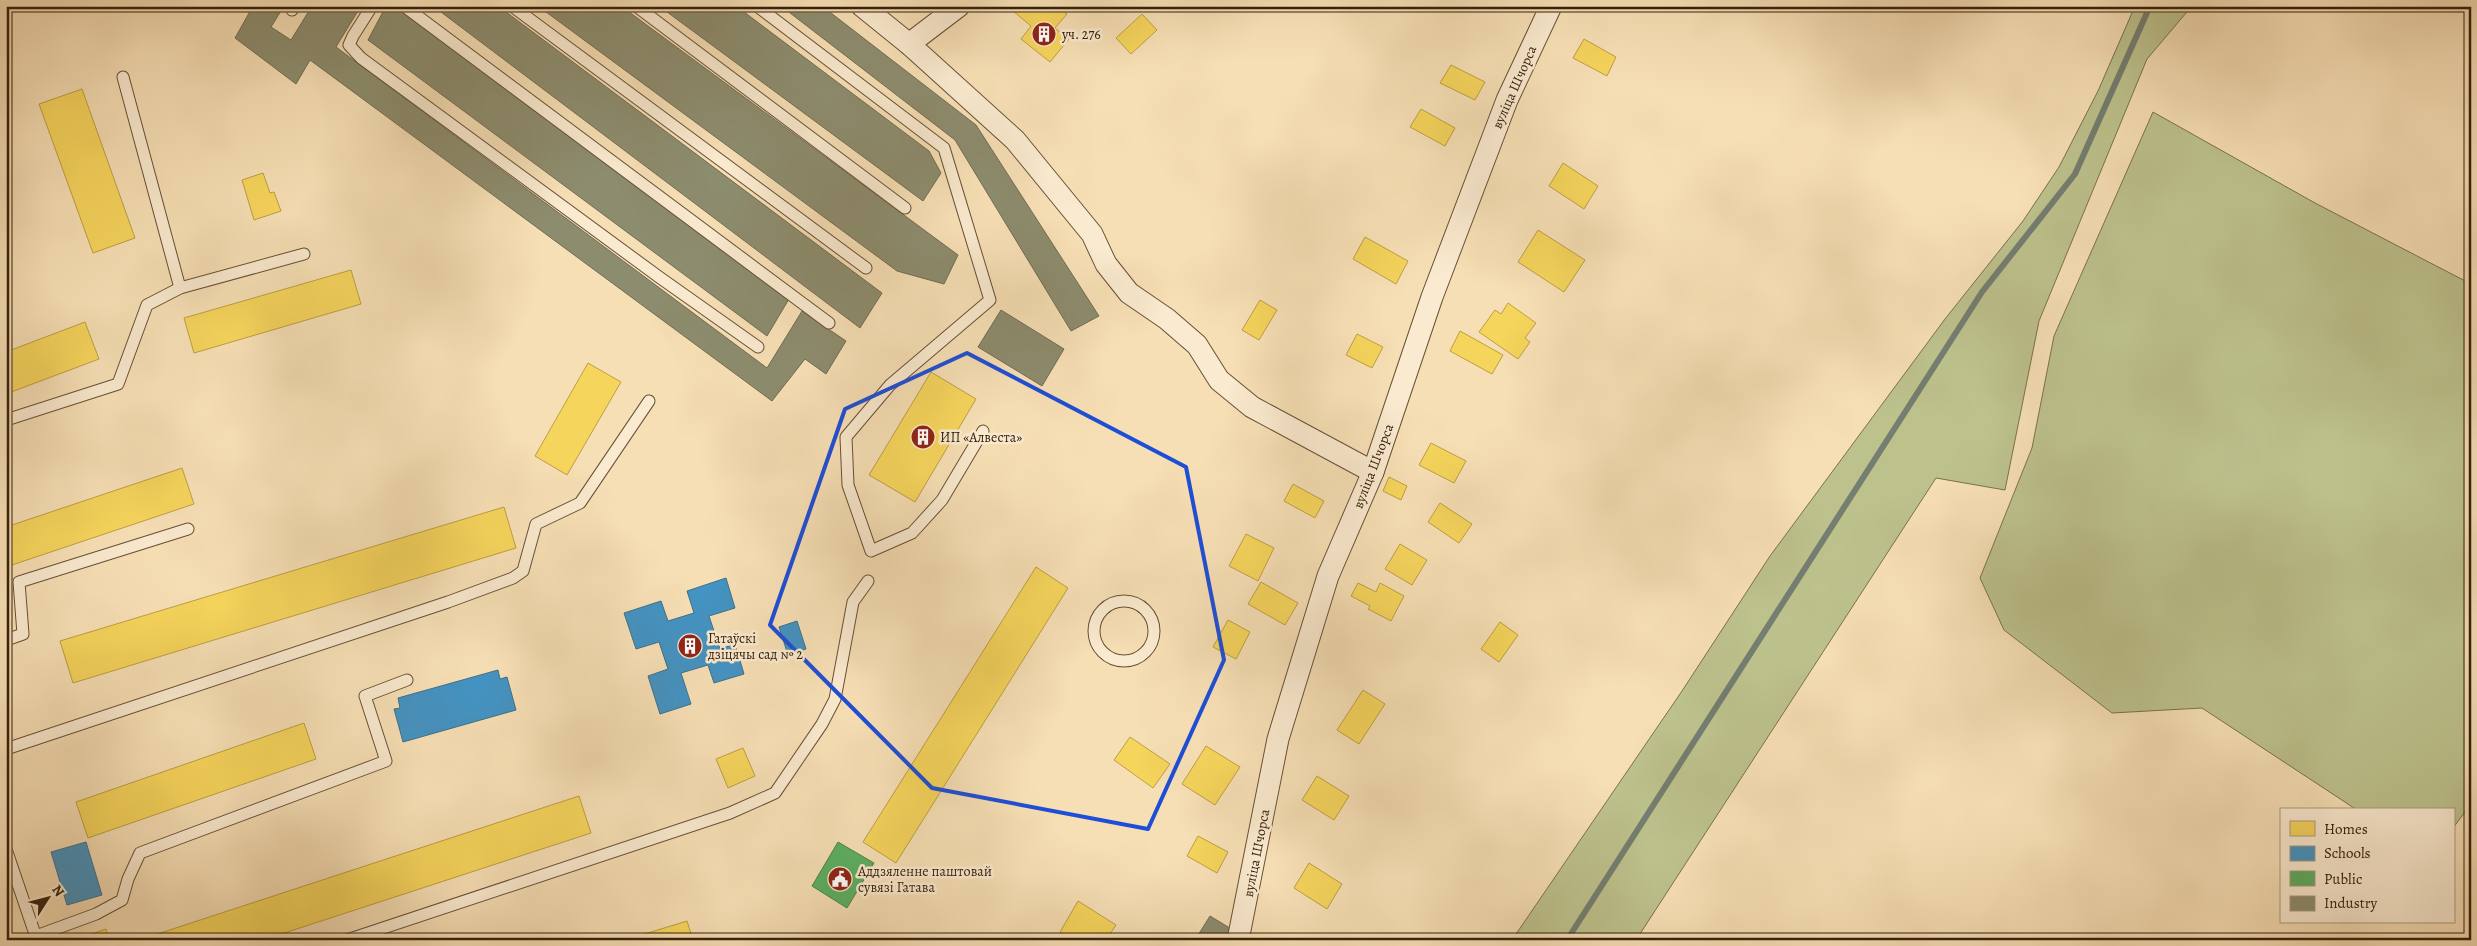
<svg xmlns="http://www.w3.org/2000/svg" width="2477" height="946" viewBox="0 0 2477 946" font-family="Alegreya,serif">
<rect width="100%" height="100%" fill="#f7dfb5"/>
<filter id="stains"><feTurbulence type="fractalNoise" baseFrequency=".004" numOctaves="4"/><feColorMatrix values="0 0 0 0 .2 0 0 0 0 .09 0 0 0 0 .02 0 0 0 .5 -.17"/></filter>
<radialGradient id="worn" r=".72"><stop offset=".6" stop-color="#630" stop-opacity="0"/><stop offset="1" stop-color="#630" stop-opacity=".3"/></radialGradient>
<g fill="#bdc28d" stroke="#7a714c">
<polygon points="2135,6 2192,6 2147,59 2039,321 2005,490 1936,478 1636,940 1512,940 1682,691 1770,556 1945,319 2023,221 2059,167 2098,91"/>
<polygon points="2153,112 2315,203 2471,284 2471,804 2453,828 2453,810 2357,810 2202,708 2112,713 2004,630 1980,578 2032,448 2054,336"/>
</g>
<g fill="#f6d55c" stroke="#bc9f44">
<polygon points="1018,6 1057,6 1067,14 1055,28 1069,39 1050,62 1021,39 1031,26 1013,11"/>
<polygon points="1142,14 1157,30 1131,54 1116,38"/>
<polygon points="1584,39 1616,57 1607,76 1573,58"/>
<polygon points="1451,65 1485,82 1475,100 1440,83"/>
<polygon points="82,89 135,238 93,253 39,104"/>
<polygon points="1421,109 1455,128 1445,146 1410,127"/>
<polygon points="1563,163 1598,186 1584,209 1549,186"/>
<polygon points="263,173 270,193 274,192 281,211 254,220 242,180"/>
<polygon points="1538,230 1585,260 1564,292 1518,262"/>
<polygon points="1365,237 1408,261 1396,284 1353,259"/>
<polygon points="351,270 361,304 194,353 184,318"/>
<polygon points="1260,300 1277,310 1259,340 1242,330"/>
<polygon points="1508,303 1536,323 1525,338 1530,342 1518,359 1479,332 1495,310 1501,314"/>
<polygon points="85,322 99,359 6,394 6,352"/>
<polygon points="1460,331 1503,355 1492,374 1450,351"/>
<polygon points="1357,334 1383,347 1372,368 1346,355"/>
<polygon points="588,363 621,382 567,475 535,456"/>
<polygon points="931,372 976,399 915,502 869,475"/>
<polygon points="1431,443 1466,461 1454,483 1419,465"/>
<polygon points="182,468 194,504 6,567 6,527"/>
<polygon points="1389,477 1407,486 1401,500 1383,491"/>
<polygon points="1293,484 1324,501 1315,518 1284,501"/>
<polygon points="1440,503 1472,524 1459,543 1428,522"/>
<polygon points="504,507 516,548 73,683 60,641"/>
<polygon points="1246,534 1274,548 1258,581 1229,566"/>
<polygon points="1400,544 1427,560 1412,585 1385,569"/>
<polygon points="1036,567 1068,588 896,863 863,842"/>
<polygon points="1261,582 1298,603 1285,625 1248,604"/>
<polygon points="1358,583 1376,592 1380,583 1404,596 1391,621 1368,609 1370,606 1351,596"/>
<polygon points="1228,620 1250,632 1236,659 1213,647"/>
<polygon points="1500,622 1518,635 1499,662 1481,649"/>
<polygon points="1363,690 1385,704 1359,744 1337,730"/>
<polygon points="304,723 316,759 88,838 76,802"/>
<polygon points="1130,737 1170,764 1153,788 1114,760"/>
<polygon points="1206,746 1240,767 1215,805 1182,784"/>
<polygon points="743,748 755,776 728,788 716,759"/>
<polygon points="1317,776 1349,796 1334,820 1302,800"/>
<polygon points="579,796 591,833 263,940 139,940"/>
<polygon points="1198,836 1228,852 1217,873 1187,856"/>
<polygon points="1309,863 1342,884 1327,909 1294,888"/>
<polygon points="1078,901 1116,925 1106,940 1073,940 1060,932"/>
<polygon points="687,921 693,940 625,940"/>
<polygon points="106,929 109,940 74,940"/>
</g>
<g fill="#4393c3" stroke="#3f708c">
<polygon points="726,578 735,608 709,616 720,649 735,644 744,674 714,683 708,665 681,673 691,704 660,714 648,676 668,669 659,642 636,649 624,613 661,601 668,621 694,613 687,591"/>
<polygon points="797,621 806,649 788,655 779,627"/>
<polygon points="498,670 500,679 507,677 516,710 403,742 394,709 400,708 398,698"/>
<polygon points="86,842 102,895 67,905 51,852"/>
</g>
<polygon fill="#5aae61" stroke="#4f8348" points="838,842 874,863 847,908 812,886"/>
<g fill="#8c8c6e" stroke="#726c51">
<polygon points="253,6 284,6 271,27 291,40 312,6 361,6 336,47 767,368 802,311 846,341 826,374 805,359 772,401 310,60 296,84 235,38"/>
<polygon points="386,6 395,6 789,299 767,336 368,40"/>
<polygon points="433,6 498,6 882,293 860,328"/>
<polygon points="538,6 621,6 958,255 944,284 897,271"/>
<polygon points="659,6 736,6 929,151 941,173 923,201"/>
<polygon points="781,6 822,6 976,125 1099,316 1071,331 955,140"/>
<polygon points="1001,310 1064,349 1042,386 978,347"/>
<polygon points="1210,916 1233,930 1228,940 1195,940"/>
</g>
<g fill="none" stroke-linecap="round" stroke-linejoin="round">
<polyline stroke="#747e71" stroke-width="6" points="1567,940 1982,292 2075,174 2150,6"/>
<defs>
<g id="lane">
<polyline points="372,6 353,36 349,45 361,58 659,277 758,347"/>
<polyline points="404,6 829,323"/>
<polyline points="512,6 866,268"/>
<polyline points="636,6 905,208"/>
<polyline points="757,6 944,148 990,300 890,385 846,437 848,485 871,551 912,533 942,500 983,431"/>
<polyline points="292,10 295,6"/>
<polyline points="123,77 180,288"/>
<polyline points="6,420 118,384 147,305 180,288 304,254"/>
<circle cx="1124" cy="631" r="30"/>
<polyline points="6,640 23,634 19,582 188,529"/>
<polyline points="6,749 448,602 513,578 523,571 536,524 580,503 649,401"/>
<polyline points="6,849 37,940"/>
<polyline points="36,936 96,914 122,900 128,879 140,853 386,761 365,696 407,680"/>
<polyline points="347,940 730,813 775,793 822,724 835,699 853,602 868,581"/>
</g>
<g id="street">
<polyline points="862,6 909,44 1015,140 1092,234 1106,264 1129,293 1167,319 1197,345 1219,380 1252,407 1373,472"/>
<polyline points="909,44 959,6"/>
<polyline points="1238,940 1278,739 1328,576 1373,472 1432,297 1507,100 1551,6"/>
</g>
</defs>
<use href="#lane" stroke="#665036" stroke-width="13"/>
<use href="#street" stroke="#665036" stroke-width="23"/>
<use href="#lane" stroke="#faeacf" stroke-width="11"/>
<use href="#street" stroke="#faeacf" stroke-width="21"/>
</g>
<path fill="none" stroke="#1d4ed8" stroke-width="4" stroke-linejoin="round" d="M967,353L1186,467L1224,660L1148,829L932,788L770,625L845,409Z"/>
<defs>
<symbol id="building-disc" viewBox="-11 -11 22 22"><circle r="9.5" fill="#8f2418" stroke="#faeacf"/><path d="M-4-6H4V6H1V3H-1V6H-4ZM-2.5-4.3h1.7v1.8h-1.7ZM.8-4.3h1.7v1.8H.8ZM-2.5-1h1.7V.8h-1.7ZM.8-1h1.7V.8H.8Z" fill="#fff"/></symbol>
<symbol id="civic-disc" viewBox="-11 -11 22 22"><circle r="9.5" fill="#8f2418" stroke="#faeacf"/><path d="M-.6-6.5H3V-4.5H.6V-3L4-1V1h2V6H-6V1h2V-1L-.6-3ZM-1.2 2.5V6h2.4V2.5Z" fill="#fff"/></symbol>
</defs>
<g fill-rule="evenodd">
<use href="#building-disc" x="1030" y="20" width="28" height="28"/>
<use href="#building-disc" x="909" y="423" width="28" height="28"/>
<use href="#building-disc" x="676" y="632" width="28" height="28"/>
<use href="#civic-disc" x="826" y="865" width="28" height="28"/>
</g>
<g text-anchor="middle" stroke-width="5" stroke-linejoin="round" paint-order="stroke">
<g font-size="14" fill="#36200c" stroke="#faeacf" text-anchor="start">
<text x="1062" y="39">уч. 276</text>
<text x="940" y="442">ИП «Алвеста»</text>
<text x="708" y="643">Гатаўскі<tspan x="708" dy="16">дзіцячы сад № 2</tspan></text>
<text x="858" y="876">Аддзяленне паштовай<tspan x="858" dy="16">сувязі Гатава</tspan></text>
</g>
<g font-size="14" fill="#36200c" stroke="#faeacf">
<text transform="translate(1514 87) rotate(-66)" y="5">вуліца Шчорса</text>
<text transform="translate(1373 466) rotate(-69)" y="5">вуліца Шчорса</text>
<text transform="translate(1256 853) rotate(-79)" y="5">вуліца Шчорса</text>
</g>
</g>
<rect width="2477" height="946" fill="none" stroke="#f7dfb5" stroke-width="25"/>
<rect x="8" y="8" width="2462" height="931" fill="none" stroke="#36200c" stroke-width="2.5"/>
<rect x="12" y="12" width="2452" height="921" fill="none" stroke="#36200c"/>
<rect x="2280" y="808" width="175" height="115" fill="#faeacf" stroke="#ac9981"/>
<rect x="2290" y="821" width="25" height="15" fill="#f6d55c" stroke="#ac9981"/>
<text x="2324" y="834" font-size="15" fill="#36200c">Homes</text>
<rect x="2290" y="846" width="25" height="15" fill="#4393c3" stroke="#ac9981"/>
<text x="2324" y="858" font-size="15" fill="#36200c">Schools</text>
<rect x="2290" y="871" width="25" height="15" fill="#5aae61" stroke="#ac9981"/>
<text x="2324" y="884" font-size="15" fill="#36200c">Public</text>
<rect x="2290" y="896" width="25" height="15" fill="#8c8c6e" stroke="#ac9981"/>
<text x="2324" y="908" font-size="15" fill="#36200c">Industry</text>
<g transform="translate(48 898) rotate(54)" stroke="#faeacf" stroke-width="4" paint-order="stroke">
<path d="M0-4L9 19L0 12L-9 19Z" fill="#36200c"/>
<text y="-8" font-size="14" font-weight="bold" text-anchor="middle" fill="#36200c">N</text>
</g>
<rect width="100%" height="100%" filter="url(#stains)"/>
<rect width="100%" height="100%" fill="url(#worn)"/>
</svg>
